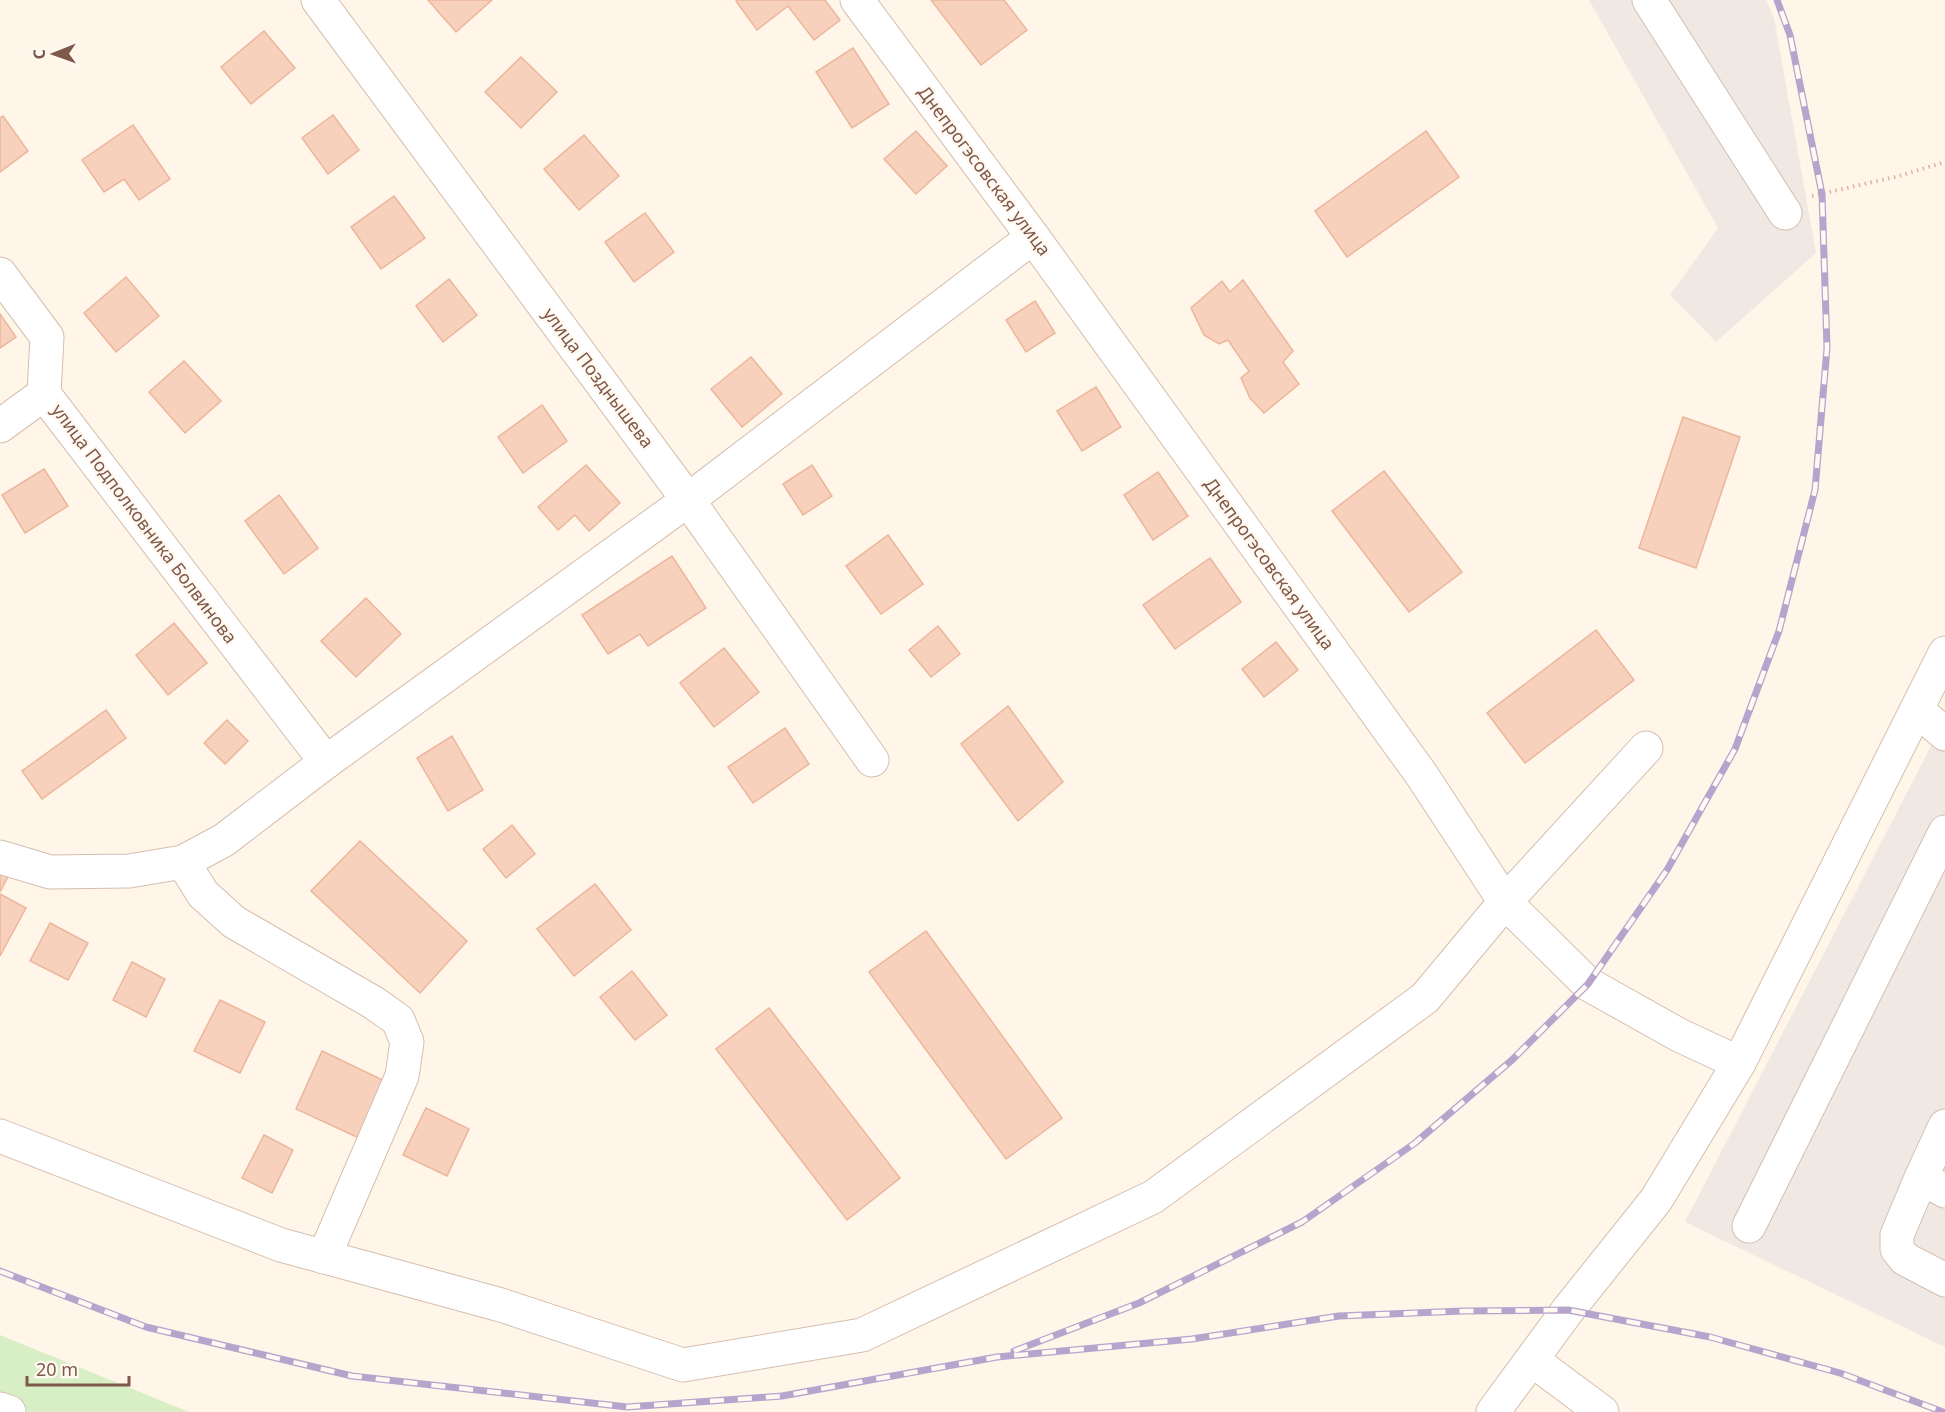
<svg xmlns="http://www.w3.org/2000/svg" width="1945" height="1412" viewBox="0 0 1945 1412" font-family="'Noto Sans',sans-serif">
<rect width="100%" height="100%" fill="#fff5e9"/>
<g fill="#f0e8e2">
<polygon points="1589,0 1766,0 1774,18 1816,253 1716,342 1670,295 1718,228"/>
<polygon points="1945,719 1945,1347 1685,1222"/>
</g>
<polygon fill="#d8efc5" points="0,1335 189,1412 0,1412"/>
<g fill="#f8d1bd" stroke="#ecb69b" stroke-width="1.5">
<polygon points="428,0 492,0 456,32"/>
<polygon points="737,0 825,0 840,20 814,40 788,6 757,30 736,1"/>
<polygon points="931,0 1004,0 1027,30 981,65"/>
<polygon points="264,31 295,68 251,104 221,67"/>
<polygon points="853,48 889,104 852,128 816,72"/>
<polygon points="521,57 557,92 521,128 485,92"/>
<polygon points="333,115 359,150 328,174 302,138"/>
<polygon points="3,116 28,151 0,172 0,118"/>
<polygon points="133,125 170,179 139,200 124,179 104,192 82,160"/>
<polygon points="916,131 947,166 916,194 884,159"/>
<polygon points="1426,131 1459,177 1347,257 1315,211"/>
<polygon points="584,135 619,176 579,210 544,169"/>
<polygon points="394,196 425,238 381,269 351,227"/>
<polygon points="645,213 674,252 634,282 605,242"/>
<polygon points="126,277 159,316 116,352 84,313"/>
<polygon points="449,279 477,315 443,342 416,306"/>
<polygon points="1243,280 1293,351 1283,362 1299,384 1264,413 1250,398 1241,378 1249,371 1228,340 1219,344 1204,335 1191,308 1222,281 1230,292"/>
<polygon points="1035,301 1055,333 1026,352 1006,320"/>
<polygon points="0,314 16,337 0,348"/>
<polygon points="751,357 782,394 742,427 711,389"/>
<polygon points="184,361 221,401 185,433 149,392"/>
<polygon points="1096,387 1121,427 1082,451 1057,411"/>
<polygon points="542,405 567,441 523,473 498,437"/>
<polygon points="1683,417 1740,437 1696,568 1639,548"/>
<polygon points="586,465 620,503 589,531 575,515 558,530 538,507"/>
<polygon points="812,465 832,496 803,515 783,484"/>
<polygon points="44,469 68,506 25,533 2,495"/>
<polygon points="1384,471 1462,572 1409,612 1332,511"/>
<polygon points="1158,472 1188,516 1153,540 1124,495"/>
<polygon points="279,495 318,548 284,574 245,521"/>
<polygon points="888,535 923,584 881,614 846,566"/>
<polygon points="672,556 706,608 648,646 640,634 608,654 582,615"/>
<polygon points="1210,558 1241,602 1175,649 1143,605"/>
<polygon points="366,598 401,634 356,677 321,641"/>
<polygon points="174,623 207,663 168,695 136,655"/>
<polygon points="938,626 960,654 931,677 909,650"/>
<polygon points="1596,630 1634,680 1525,763 1487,713"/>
<polygon points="1276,642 1298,670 1264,697 1242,669"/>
<polygon points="724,648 759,692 714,727 680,683"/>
<polygon points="1008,706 1063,782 1018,821 961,744"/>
<polygon points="106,710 126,738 42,799 22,771"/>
<polygon points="227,720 248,741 225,764 204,743"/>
<polygon points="785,728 809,764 753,803 728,767"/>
<polygon points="452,736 483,790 448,811 417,758"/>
<polygon points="512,825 535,854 506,878 483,849"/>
<polygon points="360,841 467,941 420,993 311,891"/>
<polygon points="0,865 11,871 0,892"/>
<polygon points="595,884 631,930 574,976 537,929"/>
<polygon points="0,894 26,908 0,956"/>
<polygon points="50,923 88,943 68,980 30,961"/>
<polygon points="926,931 1062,1118 1006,1159 869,972"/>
<polygon points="132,962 165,979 146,1017 113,1000"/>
<polygon points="632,971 667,1015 635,1040 600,997"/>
<polygon points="220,1000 265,1022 240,1073 194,1051"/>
<polygon points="769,1008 900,1178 847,1220 716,1049"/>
<polygon points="322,1051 387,1082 361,1139 296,1109"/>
<polygon points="426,1108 469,1129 447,1176 403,1155"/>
<polygon points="264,1135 293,1150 272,1193 242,1178"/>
</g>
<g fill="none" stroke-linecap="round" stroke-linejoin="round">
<defs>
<g id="minor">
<polyline points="318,0 688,500 872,760"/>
<polyline points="857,0 1033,237 1421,774 1505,902 1588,984 1679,1035 1739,1063"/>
<polyline points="1649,0 1785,213"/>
<polyline points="0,274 47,337 44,394 326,762"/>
<polyline points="0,426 44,394"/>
<polyline points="1917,710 1945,734"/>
<polyline points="0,857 50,872 129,871 183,862 224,840 326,762 688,500 1033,237"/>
<polyline points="183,862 203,894 234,922 374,1003 398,1020 407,1042 402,1076 324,1257"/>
<polyline points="1945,1126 1921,1178 1945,1191"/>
<polyline points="0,1136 281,1245 501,1305 683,1365 862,1335 1153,1197 1425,998 1505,902 1646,748"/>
<polyline points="1921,1178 1897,1235 1897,1249 1905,1259 1945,1280"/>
<polyline points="1749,1226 1945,832"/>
<polyline points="1532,1360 1602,1412"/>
<polyline points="0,1409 9,1412"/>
<polyline points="1493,1412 1568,1310 1656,1200 1739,1063 1945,653"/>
</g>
</defs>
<use href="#minor" stroke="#d5beaf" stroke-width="35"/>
<polyline stroke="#deb49f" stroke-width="4" stroke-dasharray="1.5 4.5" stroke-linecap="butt" points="1812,196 1899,176 1945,162"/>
<use href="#minor" stroke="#fff" stroke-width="33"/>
<defs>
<g id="rail">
<polyline points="0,1271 146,1327 352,1376 627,1407 782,1396 997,1357 1192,1339 1339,1316 1463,1311 1568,1310 1710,1337 1840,1373 1943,1412"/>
<polyline points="1014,1351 1139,1303 1302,1222 1415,1143 1512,1060 1588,984 1667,870 1735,749 1779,631 1815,490 1827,348 1822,194 1790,35 1777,0"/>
</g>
</defs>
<use href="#rail" stroke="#b7a4cc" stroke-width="7"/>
<use href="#rail" stroke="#fff9f2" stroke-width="4.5" stroke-dasharray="14" stroke-linecap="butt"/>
</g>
<g text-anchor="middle" stroke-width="5" stroke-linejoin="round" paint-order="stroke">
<g font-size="18" fill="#7e5848" stroke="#fff9f2">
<text transform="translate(984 171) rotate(53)" y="6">Днепрогэсовская улица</text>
<text transform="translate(598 378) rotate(53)" y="6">улица Позднышева</text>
<text transform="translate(144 524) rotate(53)" y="6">улица Подполковника Болвинова</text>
<text transform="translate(1269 564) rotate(54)" y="6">Днепрогэсовская улица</text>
</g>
</g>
<g transform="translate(54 54) rotate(269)" stroke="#fff9f2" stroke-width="4.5" paint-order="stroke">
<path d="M0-4.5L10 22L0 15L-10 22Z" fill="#7e5848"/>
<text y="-9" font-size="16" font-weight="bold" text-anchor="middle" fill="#7e5848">С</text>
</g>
<path d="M27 1376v9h102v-9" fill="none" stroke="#7e5848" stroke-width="3"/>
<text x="36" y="1376" font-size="18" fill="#7e5848" stroke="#fff9f2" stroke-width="4.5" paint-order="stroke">20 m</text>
</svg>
